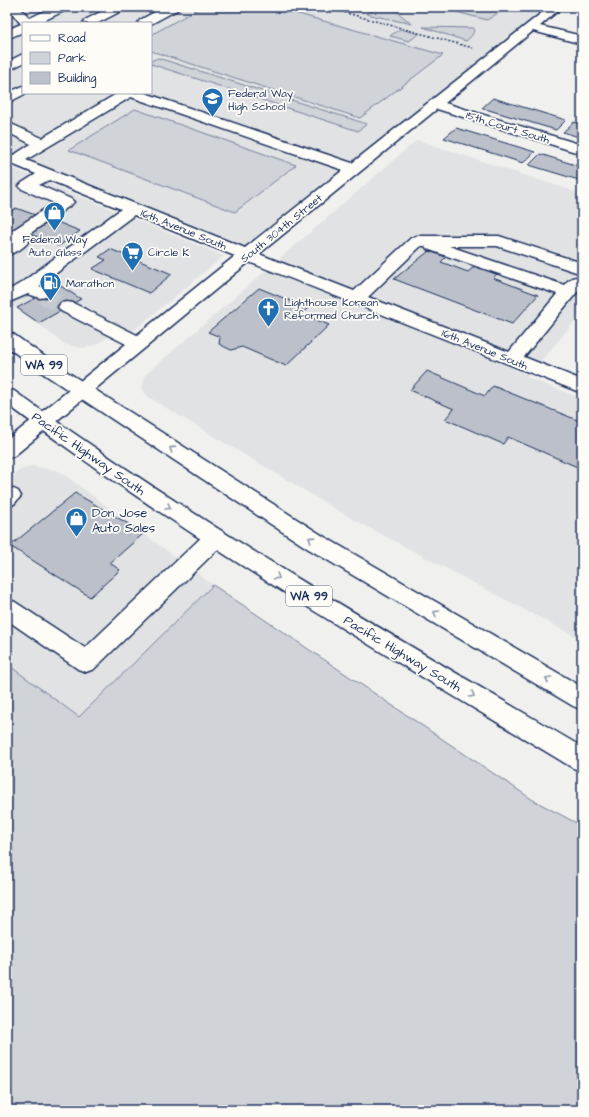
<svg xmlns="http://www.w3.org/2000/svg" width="589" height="1117" viewBox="0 0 589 1117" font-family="'Architects Daughter',sans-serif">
<rect width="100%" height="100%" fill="#f0f0ee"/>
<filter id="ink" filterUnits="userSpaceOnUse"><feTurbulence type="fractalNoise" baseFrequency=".025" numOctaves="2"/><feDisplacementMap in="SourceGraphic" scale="8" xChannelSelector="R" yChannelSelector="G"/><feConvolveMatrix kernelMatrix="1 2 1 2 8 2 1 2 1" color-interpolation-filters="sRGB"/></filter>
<g filter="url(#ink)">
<g fill="#e0e2e3" fill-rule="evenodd">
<path d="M7,7H556L247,255L7,158ZM23,23H151V93H23Z"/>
<polygon points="417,140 582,194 582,313 527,377 582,399 582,640 347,516 150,398 142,390 145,375"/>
<polygon points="7,166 224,256 122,340 110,336 97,344 84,348 66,345 7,301"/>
<polygon points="31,466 59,471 213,585 79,717 7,664 7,480 18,471"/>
</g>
<g fill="#d0d3d8" stroke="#76819b">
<polygon points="201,7 274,7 443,55 360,118 151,51 151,35"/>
<polygon points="380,7 391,7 412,24 366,14"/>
<polygon points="437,7 503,7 498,13 487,20"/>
<path d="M423,27L474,28C474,34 471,37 466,41Z"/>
<polygon points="400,29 419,34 409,41 390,36"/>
<polygon points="158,58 367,124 358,131 151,64 151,61"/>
<polygon points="135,109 296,165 235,212 69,150"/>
<polygon points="213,585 533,800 582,826 582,1110 7,1110 7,664 79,717"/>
</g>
<g fill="#bbc0ca" stroke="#1b2f5e">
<polygon points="493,98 566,120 556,130 482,108"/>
<polygon points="574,122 582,125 582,138 563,132"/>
<polygon points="456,128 535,152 523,163 444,138"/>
<polygon points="540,154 582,167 582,181 529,165"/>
<polygon points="16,208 38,216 15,232 7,228 7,214"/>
<polygon points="52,220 80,231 59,246 30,234"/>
<polygon points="110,249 172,274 149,293 92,269 106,260 99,257"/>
<polygon points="429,251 446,257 441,262 468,272 475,266 497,274 493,278 538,295 512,324 394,279"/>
<polygon points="59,285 81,299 39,323 17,308"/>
<polygon points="259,288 308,308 302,314 329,325 286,366 242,347 231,350 219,344 220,337 208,332"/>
<polygon points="427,371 485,396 493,386 582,422 582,469 508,437 503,444 445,419 454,409 410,390"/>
<polygon points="75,493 144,533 110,563 120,570 90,597 10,546"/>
</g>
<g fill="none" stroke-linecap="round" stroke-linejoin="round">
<polyline stroke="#c5c9d1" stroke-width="17" stroke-dasharray="17 8" stroke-linecap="butt" points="42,295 67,307"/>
<defs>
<g id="minor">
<polygon points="7,7 19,7 30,18 53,7 68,7 66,10 39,23 23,23 23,32 7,39 7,30 21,24"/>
<polygon points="110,7 125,7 123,10 98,23 83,23 85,20"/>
<polygon points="164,7 179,7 177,10 151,24 138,23 140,20"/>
<path d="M549,7H562L540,26L582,36V44L533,31L445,103L582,145V154L437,109L259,254L354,291L411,238L417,236H499L582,263V274L497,246H449L564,285C570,278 573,276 582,278V286L524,357L582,380V393L249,262L14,456L7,458V440L126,344L61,311L58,307L61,303L67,302L73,303L137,335L235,256L134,215L39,286L46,289L49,293L46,297L40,298L28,294L7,303V291L21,283L121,209L49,180L39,185L71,199L74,202L71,205L25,237L29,241C24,248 15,253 7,255V243L9,241L7,240V234L54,203L22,189L19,186L22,183L36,174L7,162V153L14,155L31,144L7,132V122L42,138L118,93H145L352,163ZM131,97L343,170L245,248L26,160ZM421,246H425L427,249L557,294L509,352L368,297Z"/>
<polygon points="23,54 23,63 7,71 7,62"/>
<polygon points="23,86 23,93 27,93 7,103 7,93"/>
<polygon points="7,486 18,491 21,496 14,504 7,507"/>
<polygon points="215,530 223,532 226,538 223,544 94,669 86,672 78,669 7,620 7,599 15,602 85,648 207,532"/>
</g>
<g id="major">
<polygon points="7,332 13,334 58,366 323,536 582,687 582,710 573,706 307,548 44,374 7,347"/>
<path d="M7,389L14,391C195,522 389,634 582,747V771L573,768C381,652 187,539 7,404Z"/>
</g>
</defs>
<use href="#minor" stroke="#1b2f5e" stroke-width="3"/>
<use href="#major" stroke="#1b2f5e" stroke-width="3"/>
<polyline stroke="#1b2f5e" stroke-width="1.5" stroke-dasharray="2 2" stroke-linecap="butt" points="325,7 473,48"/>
<use href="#minor" fill="#fdfcf7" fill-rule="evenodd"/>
<use href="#major" fill="#fdfcf7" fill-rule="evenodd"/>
</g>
<defs><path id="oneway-chevron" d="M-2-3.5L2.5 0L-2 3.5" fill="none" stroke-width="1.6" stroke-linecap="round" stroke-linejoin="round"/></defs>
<g stroke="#8c96aa">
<use href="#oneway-chevron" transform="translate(172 449) rotate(-147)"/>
<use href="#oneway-chevron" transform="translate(168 507) rotate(33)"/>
<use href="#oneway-chevron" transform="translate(311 539) rotate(-147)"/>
<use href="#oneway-chevron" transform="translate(277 577) rotate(32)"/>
<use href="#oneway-chevron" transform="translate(436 613) rotate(-150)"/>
<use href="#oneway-chevron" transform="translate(548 679) rotate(-150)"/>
<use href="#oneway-chevron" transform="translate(472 695) rotate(31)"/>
</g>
</g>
<defs>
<symbol id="school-pin" viewBox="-11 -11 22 30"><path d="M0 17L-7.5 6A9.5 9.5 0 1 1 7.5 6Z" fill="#1f6fb2" stroke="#fdfcf7"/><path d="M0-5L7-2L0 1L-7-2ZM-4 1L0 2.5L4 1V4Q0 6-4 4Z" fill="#fff"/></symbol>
<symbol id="shop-pin" viewBox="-11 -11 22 30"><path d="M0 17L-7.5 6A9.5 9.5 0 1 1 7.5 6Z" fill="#1f6fb2" stroke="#fdfcf7"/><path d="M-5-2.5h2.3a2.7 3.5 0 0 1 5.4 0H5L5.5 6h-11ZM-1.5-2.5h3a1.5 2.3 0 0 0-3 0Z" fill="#fff"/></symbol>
<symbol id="supermarket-pin" viewBox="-11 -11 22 30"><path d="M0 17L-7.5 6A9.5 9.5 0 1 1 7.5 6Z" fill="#1f6fb2" stroke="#fdfcf7"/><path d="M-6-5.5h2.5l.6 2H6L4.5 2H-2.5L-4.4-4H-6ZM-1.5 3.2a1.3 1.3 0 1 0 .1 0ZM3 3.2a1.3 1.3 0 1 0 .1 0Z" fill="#fff"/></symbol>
<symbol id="fuel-pin" viewBox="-11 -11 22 30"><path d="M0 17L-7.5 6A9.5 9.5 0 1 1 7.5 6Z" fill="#1f6fb2" stroke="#fdfcf7"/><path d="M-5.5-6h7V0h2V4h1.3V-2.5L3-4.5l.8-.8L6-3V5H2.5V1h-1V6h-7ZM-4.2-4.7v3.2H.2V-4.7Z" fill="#fff"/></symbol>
<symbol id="church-pin" viewBox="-11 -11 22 30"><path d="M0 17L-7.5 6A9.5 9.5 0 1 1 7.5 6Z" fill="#1f6fb2" stroke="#fdfcf7"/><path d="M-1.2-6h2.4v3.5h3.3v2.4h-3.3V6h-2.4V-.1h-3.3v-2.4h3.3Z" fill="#fff"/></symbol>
</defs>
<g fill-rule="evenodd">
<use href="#school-pin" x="200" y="86" width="25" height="34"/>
<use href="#shop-pin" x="42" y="200" width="25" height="34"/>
<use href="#supermarket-pin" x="120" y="240" width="25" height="34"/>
<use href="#fuel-pin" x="38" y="270" width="25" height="34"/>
<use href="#church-pin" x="256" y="296" width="25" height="34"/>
<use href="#shop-pin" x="64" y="506" width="25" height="34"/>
</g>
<g text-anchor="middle" stroke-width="3.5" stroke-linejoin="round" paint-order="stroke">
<g font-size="11" fill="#1b2f5e" stroke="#fdfcf7" text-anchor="start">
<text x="228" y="97">Federal Way<tspan x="228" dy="13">High School</tspan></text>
<text x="55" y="243" text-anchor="middle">Federal Way<tspan x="55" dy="13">Auto Glass</tspan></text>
<text x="148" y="256">Circle K</text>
<text x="66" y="287">Marathon</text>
<text x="284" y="306">Lighthouse Korean<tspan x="284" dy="13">Reformed Church</tspan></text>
</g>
<g font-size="11" fill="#1b2f5e" stroke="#fdfcf7">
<text transform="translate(508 127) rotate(17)" y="4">15th Court South</text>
<text transform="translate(281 228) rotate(-39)" y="4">South 304th Street</text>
<text transform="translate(184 229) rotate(22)" y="4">16th Avenue South</text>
<text transform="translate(485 349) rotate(22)" y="4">16th Avenue South</text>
</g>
<g fill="#fdfcf7" stroke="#5f6c8c" stroke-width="1">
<rect x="21" y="355" width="46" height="20" rx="3"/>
<rect x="286" y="586" width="46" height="20" rx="3"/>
</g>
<g font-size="12" font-weight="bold" fill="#1b2f5e">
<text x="44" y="369">WA 99</text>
<text x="309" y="600">WA 99</text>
</g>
<g font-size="13" fill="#1b2f5e" stroke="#fdfcf7">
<text transform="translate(89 453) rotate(35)" y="5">Pacific Highway South</text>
<text transform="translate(403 653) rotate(31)" y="5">Pacific Highway South</text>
</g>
<g font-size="13" fill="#1b2f5e" stroke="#fdfcf7" text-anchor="start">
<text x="92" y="517">Don Jose<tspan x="92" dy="15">Auto Sales</tspan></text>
</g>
</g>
<rect width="589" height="1117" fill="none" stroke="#fdfcf7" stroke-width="24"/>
<rect x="12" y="12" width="565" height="1093" fill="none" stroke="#1b2f5e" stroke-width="1.5" filter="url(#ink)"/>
<rect x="22" y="22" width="130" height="72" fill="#fdfcf7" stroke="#a3aaba"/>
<rect x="30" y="35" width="20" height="6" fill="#fdfcf7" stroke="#a3aaba"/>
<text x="58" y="42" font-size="12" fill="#1b2f5e">Road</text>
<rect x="30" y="52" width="20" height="12" fill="#d0d3d8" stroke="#a3aaba"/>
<text x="58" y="62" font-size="12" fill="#1b2f5e">Park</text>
<rect x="30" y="72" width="20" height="12" fill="#bbc0ca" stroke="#a3aaba"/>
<text x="58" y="82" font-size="12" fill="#1b2f5e">Building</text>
</svg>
